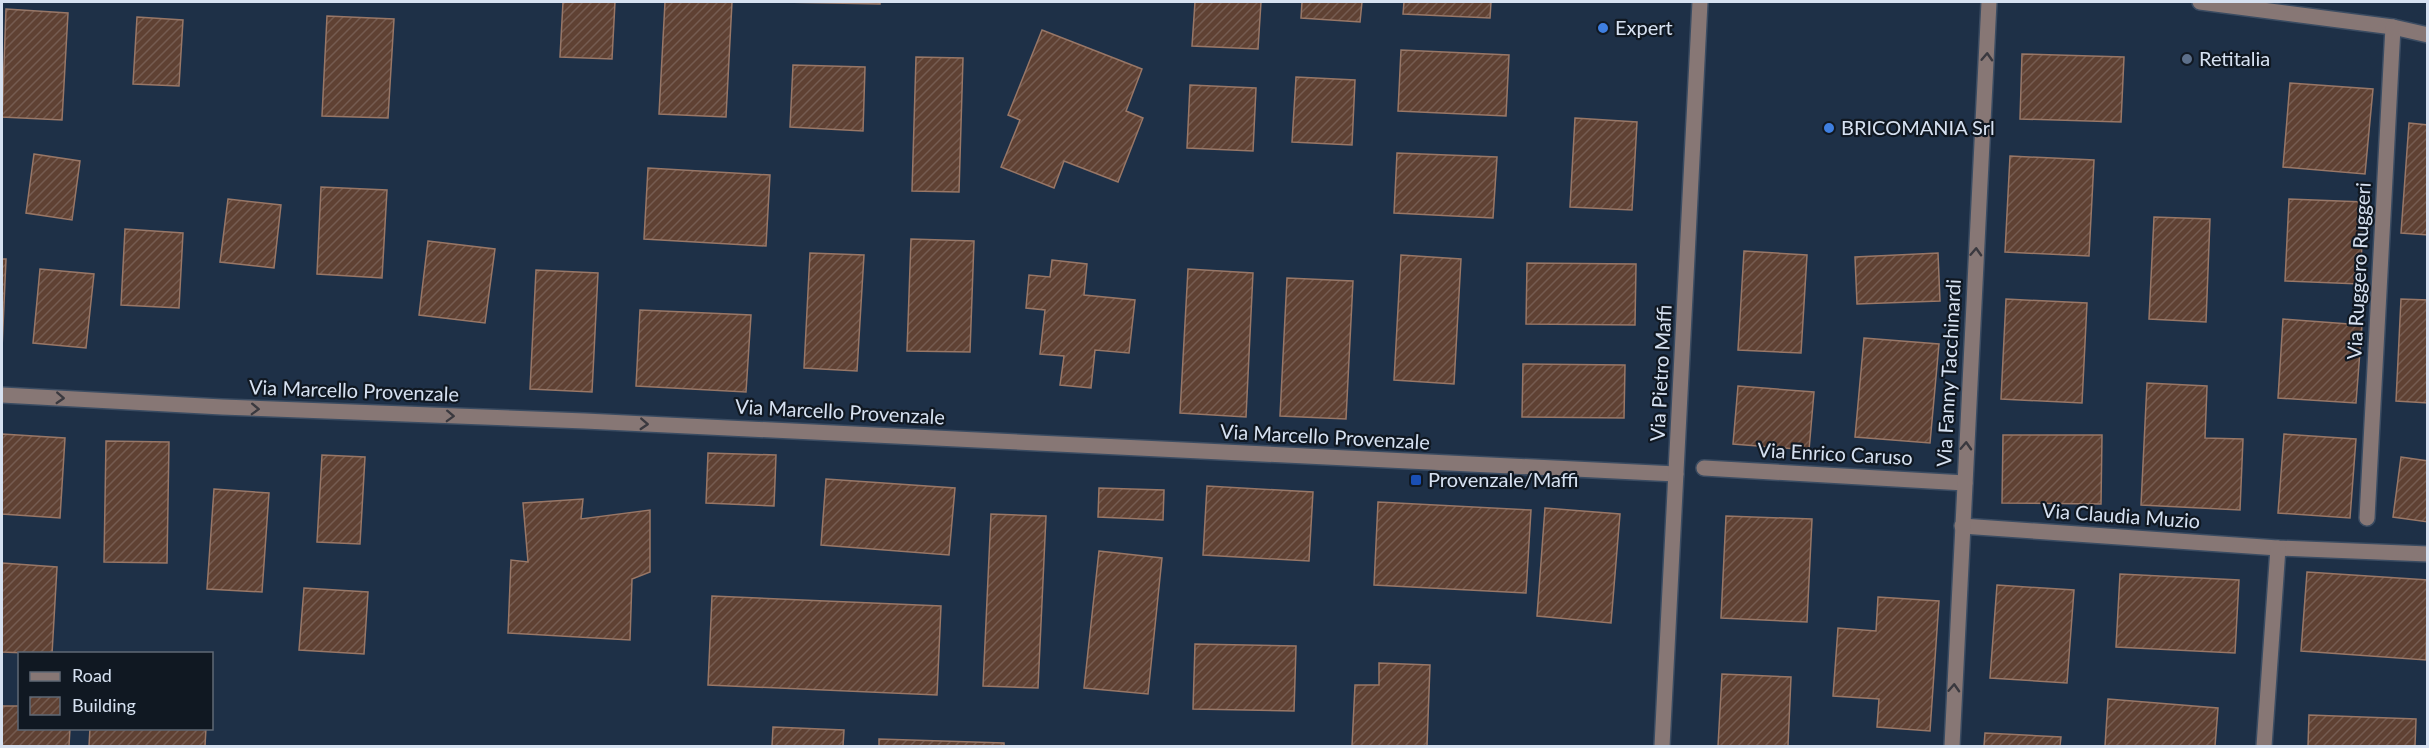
<svg xmlns="http://www.w3.org/2000/svg" width="2429" height="748" viewBox="0 0 2429 748" font-family="Lato,sans-serif">
<defs>
<pattern id="building-hatch" width="6" height="6" patternUnits="userSpaceOnUse" patternTransform="scale(1.5)"><rect width="6" height="6" fill="#5f4133"/><path d="M-1 1l2-2M0 6l6-6M5 7l2-2" fill="none" stroke="#755c51"/></pattern>
</defs>
<rect width="100%" height="100%" fill="#1e3047"/>
<g fill="url(#building-hatch)" stroke="#987767" stroke-width="1.5">
<polygon points="563,2 615,2 612,59 560,57"/>
<polygon points="665,2 732,2 726,117 659,114"/>
<polygon points="781,2 880,2 880,4"/>
<polygon points="1195,2 1261,2 1258,49 1192,46"/>
<polygon points="1302,2 1362,2 1360,22 1301,18"/>
<polygon points="1404,2 1491,2 1490,18 1403,14"/>
<polygon points="6,9 68,13 62,120 2,117"/>
<polygon points="327,16 394,19 388,118 322,116"/>
<polygon points="137,17 183,20 179,86 133,84"/>
<polygon points="1042,30 1142,69 1126,111 1143,118 1118,182 1064,161 1054,188 1001,167 1020,120 1008,115"/>
<polygon points="1401,50 1509,55 1506,116 1398,111"/>
<polygon points="2022,54 2124,57 2121,122 2020,119"/>
<polygon points="916,57 963,58 959,192 912,191"/>
<polygon points="793,65 865,67 863,131 790,127"/>
<polygon points="1296,77 1355,80 1352,145 1292,142"/>
<polygon points="2290,83 2373,89 2365,174 2283,167"/>
<polygon points="1190,85 1256,88 1253,151 1187,148"/>
<polygon points="1575,118 1637,122 1632,210 1570,207"/>
<polygon points="2409,123 2428,125 2428,235 2401,233"/>
<polygon points="1397,153 1497,157 1493,218 1394,213"/>
<polygon points="34,154 80,161 72,220 26,213"/>
<polygon points="2010,156 2094,160 2089,256 2005,252"/>
<polygon points="648,168 770,175 766,246 644,239"/>
<polygon points="321,187 387,190 382,278 317,274"/>
<polygon points="228,199 281,205 274,268 220,262"/>
<polygon points="2289,199 2364,202 2360,284 2285,281"/>
<polygon points="2154,217 2210,219 2206,322 2149,319"/>
<polygon points="125,229 183,233 179,308 121,305"/>
<polygon points="911,239 974,241 970,352 907,351"/>
<polygon points="428,241 495,249 485,323 419,315"/>
<polygon points="1744,251 1807,255 1801,353 1738,350"/>
<polygon points="810,253 864,255 857,371 804,368"/>
<polygon points="1938,253 1940,301 1857,304 1855,257"/>
<polygon points="1401,255 1461,259 1454,384 1394,380"/>
<polygon points="2,259 6,259 2,349"/>
<polygon points="1052,260 1087,264 1084,295 1135,300 1129,353 1095,350 1091,388 1060,385 1064,356 1040,354 1045,310 1026,308 1029,275 1050,277"/>
<polygon points="1527,263 1636,264 1635,325 1526,324"/>
<polygon points="40,269 94,274 86,348 33,343"/>
<polygon points="1188,269 1253,273 1246,417 1180,413"/>
<polygon points="536,270 598,273 592,392 530,389"/>
<polygon points="1287,278 1353,281 1346,419 1280,416"/>
<polygon points="2006,299 2087,303 2082,403 2001,399"/>
<polygon points="2401,299 2428,300 2428,403 2396,401"/>
<polygon points="640,310 751,315 746,392 636,386"/>
<polygon points="2283,319 2362,325 2356,403 2278,398"/>
<polygon points="1864,338 1939,344 1930,443 1855,437"/>
<polygon points="1523,364 1625,365 1624,418 1522,417"/>
<polygon points="2147,383 2207,386 2205,438 2243,439 2240,510 2141,505"/>
<polygon points="1738,386 1814,392 1809,450 1733,444"/>
<polygon points="2,434 65,438 60,518 2,514"/>
<polygon points="2284,434 2356,439 2350,518 2278,513"/>
<polygon points="2003,435 2102,435 2101,504 2002,503"/>
<polygon points="106,441 169,442 167,563 104,562"/>
<polygon points="708,453 776,455 774,506 706,503"/>
<polygon points="322,455 365,457 360,544 317,542"/>
<polygon points="2401,457 2428,461 2428,522 2393,517"/>
<polygon points="826,479 955,488 949,555 821,545"/>
<polygon points="1207,486 1313,492 1309,561 1203,555"/>
<polygon points="1099,488 1164,490 1163,520 1098,517"/>
<polygon points="214,489 269,493 262,592 207,589"/>
<polygon points="583,499 581,519 650,510 650,572 632,579 630,640 508,633 511,560 528,562 523,503"/>
<polygon points="1378,502 1531,510 1526,593 1374,585"/>
<polygon points="1545,508 1620,514 1611,623 1537,616"/>
<polygon points="991,514 1046,516 1038,688 983,686"/>
<polygon points="1726,516 1812,519 1807,622 1721,618"/>
<polygon points="1099,551 1162,558 1148,694 1084,688"/>
<polygon points="2,563 57,567 52,654 2,652"/>
<polygon points="2307,572 2428,580 2426,660 2301,651"/>
<polygon points="2120,574 2239,580 2235,653 2116,647"/>
<polygon points="1997,585 2074,590 2067,683 1990,678"/>
<polygon points="304,588 368,592 364,654 299,650"/>
<polygon points="712,596 941,606 937,695 708,685"/>
<polygon points="1878,597 1939,601 1930,731 1877,727 1879,699 1833,696 1838,628 1876,631"/>
<polygon points="1195,644 1296,646 1294,711 1193,709"/>
<polygon points="1379,663 1430,665 1427,746 1352,746 1355,685 1379,685"/>
<polygon points="1722,674 1791,677 1788,746 1718,746"/>
<polygon points="2108,699 2218,708 2215,746 2105,746"/>
<polygon points="2,706 20,706 20,728 70,728 69,746 2,746"/>
<polygon points="2309,715 2416,719 2415,746 2308,746"/>
<polygon points="773,727 844,730 843,746 772,746"/>
<polygon points="90,728 206,728 205,746 89,746"/>
<polygon points="1985,733 2061,737 2060,746 1984,746"/>
<polygon points="879,739 1004,743 1004,746 879,746"/>
</g>
<g fill="none" stroke-linecap="round" stroke-linejoin="round">
<defs>
<g id="minor">
<polyline points="2200,2 2393,27 2428,35"/>
<polyline points="2,395 222,407 585,421 1676,474"/>
<polyline points="1704,468 1965,483"/>
<polyline points="2367,518 2393,27"/>
<polyline points="1962,526 2278,548 2428,554"/>
<polyline points="1662,746 1700,2"/>
<polyline points="1952,746 1989,2"/>
<polyline points="2264,746 2278,548"/>
</g>
</defs>
<use href="#minor" stroke="#3b4c62" stroke-width="18"/>
<use href="#minor" stroke="#877775" stroke-width="15"/>
</g>
<defs><path id="oneway-chevron" d="M-2-3.5L2.5 0L-2 3.5" fill="none" stroke-width="1.6" stroke-linecap="round" stroke-linejoin="round" transform="scale(1.5)"/></defs>
<g stroke="#3a393f">
<use href="#oneway-chevron" transform="translate(1987 57) rotate(-87)"/>
<use href="#oneway-chevron" transform="translate(1976 252) rotate(-87)"/>
<use href="#oneway-chevron" transform="translate(60 398) rotate(3)"/>
<use href="#oneway-chevron" transform="translate(255 409) rotate(2)"/>
<use href="#oneway-chevron" transform="translate(450 416) rotate(2)"/>
<use href="#oneway-chevron" transform="translate(644 424) rotate(3)"/>
<use href="#oneway-chevron" transform="translate(1966 446) rotate(-87)"/>
<use href="#oneway-chevron" transform="translate(1954 688) rotate(-87)"/>
</g>
<g fill="#3f7fe0" stroke="#101822" stroke-width="2">
<circle cx="1603" cy="28" r="6"/>
<circle cx="1829" cy="128" r="6"/>
</g>
<circle fill="#5c6f8a" stroke="#101822" stroke-width="2" cx="2187" cy="59" r="6"/>
<rect fill="#1a4fb4" stroke="#101822" stroke-width="2" x="1410" y="474" width="12" height="12" rx="3"/>
<g text-anchor="middle" stroke-width="4.5" stroke-linejoin="round" paint-order="stroke">
<g font-size="20" fill="#d6e1f1" stroke="#101822" text-anchor="start">
<text x="1615" y="35">Expert</text>
<text x="2199" y="66">Retitalia</text>
<text x="1841" y="135">BRICOMANIA Srl</text>
<text x="1428" y="487">Provenzale/Maffi</text>
</g>
<g font-size="20" fill="#d6e1f1" stroke="#101822">
<text transform="translate(2359 271) rotate(-87)" y="7">Via Ruggero Ruggeri</text>
<text transform="translate(1661 373) rotate(-87)" y="7">Via Pietro Maffi</text>
<text transform="translate(1949 373) rotate(-87)" y="7">Via Fanny Tacchinardi</text>
<text transform="translate(354 391) rotate(2)" y="7">Via Marcello Provenzale</text>
<text transform="translate(840 412) rotate(3)" y="7">Via Marcello Provenzale</text>
<text transform="translate(1325 437) rotate(3)" y="7">Via Marcello Provenzale</text>
<text transform="translate(1835 454) rotate(3)" y="7">Via Enrico Caruso</text>
<text transform="translate(2121 516) rotate(4)" y="7">Via Claudia Muzio</text>
</g>
</g>
<rect width="2429" height="748" fill="none" stroke="#d6e1f1" stroke-width="6"/>
<rect x="18" y="652" width="195" height="78" fill="#101822" stroke="#5f6875" stroke-width="1.5"/>
<rect x="30" y="672" width="30" height="9" fill="#877775" stroke="#5f6875" stroke-width="1.5"/>
<text x="72" y="682" font-size="18" fill="#d6e1f1">Road</text>
<rect x="30" y="697" width="30" height="18" fill="url(#building-hatch)" stroke="#5f6875" stroke-width="1.5"/>
<text x="72" y="712" font-size="18" fill="#d6e1f1">Building</text>
</svg>
